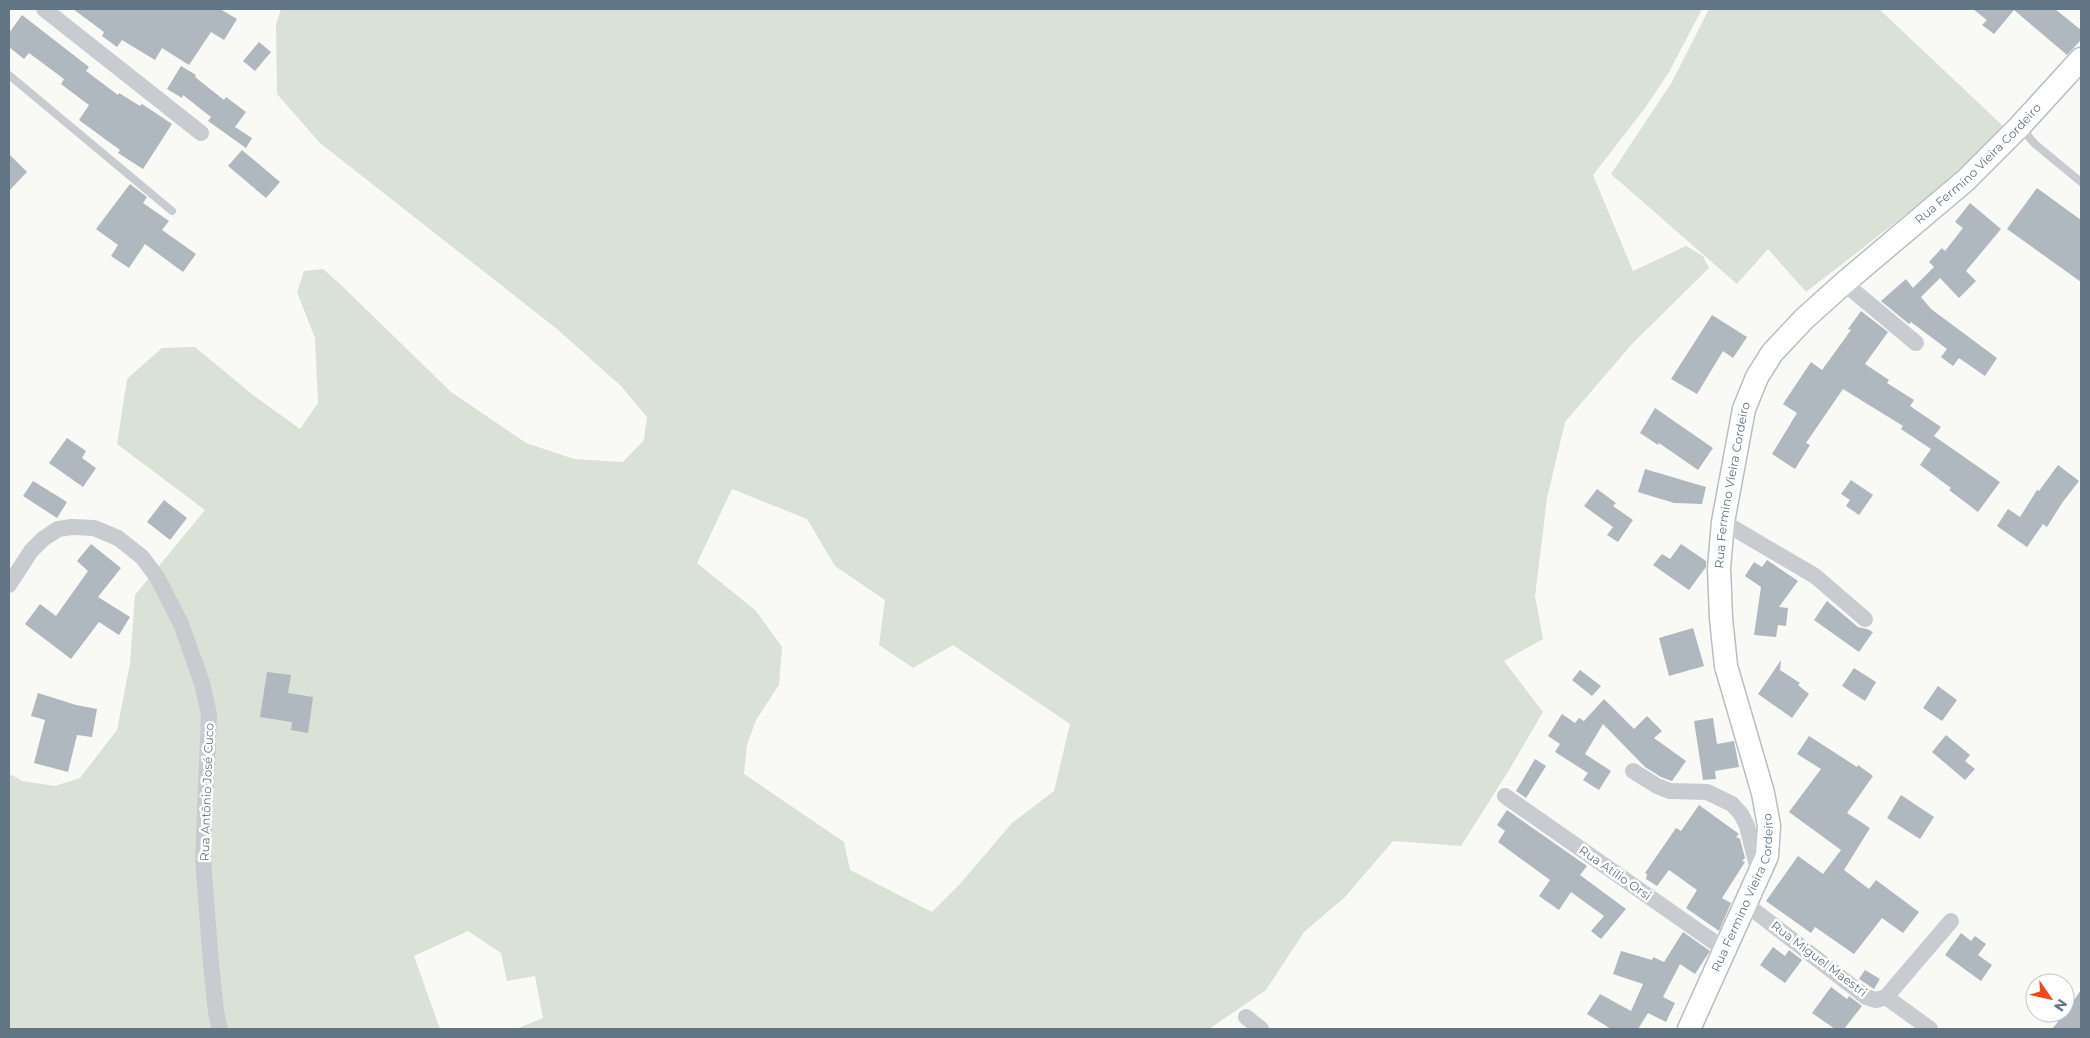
<svg xmlns="http://www.w3.org/2000/svg" width="2090" height="1038" viewBox="0 0 2090 1038" font-family="Montserrat,sans-serif">
<rect width="100%" height="100%" fill="#f9f9f6"/>
<g fill="#dae1d6" fill-rule="evenodd">
<path d="M281,9H1702L1669,72L1645,108L1593,175L1633,271L1686,246L1703,256L1709,268L1632,344L1565,422L1547,498L1535,596L1543,639L1504,661L1543,712L1509,770L1461,846L1393,841L1345,897L1304,932L1266,990L1209,1029H516L543,1018L535,976L507,981L501,953L468,931L414,956L440,1029H9V776L12,775L22,781L55,786L80,778L117,730L130,664L135,595L205,510L117,444L127,379L162,348L195,347L253,395L300,429L318,403L315,338L297,292L304,271L323,269L340,284L451,392L526,443L574,459L623,462L644,440L647,417L621,386L557,329L320,143L277,94L276,25ZM732,489L807,519L835,566L885,600L879,645L913,668L953,645L1070,724L1054,791L1012,823L960,884L932,912L850,870L844,842L744,774L747,745L756,720L779,685L782,647L756,611L697,563Z"/>
<polygon points="1709,9 1879,9 2003,126 1954,177 1806,292 1768,249 1737,284 1611,174 1672,82"/>
</g>
<g fill="#afb8be">
<polygon points="73,9 220,9 237,19 224,40 211,32 189,65 162,48 155,60 122,40 117,47 102,36 104,32"/>
<polygon points="1973,9 2055,9 2081,30 2081,40 2067,55 2014,10 1994,34 1982,25 1987,20"/>
<polygon points="22,15 89,67 86,71 118,95 119,93 140,106 142,104 172,124 143,169 118,153 120,150 79,120 89,105 61,84 64,79 29,53 24,59 9,47 9,33"/>
<polygon points="259,42 271,52 255,71 243,61"/>
<polygon points="181,66 196,75 195,77 224,100 226,97 246,112 235,127 252,138 246,148 208,121 211,117 183,95 182,98 167,89"/>
<polygon points="242,150 280,182 266,198 228,166"/>
<polygon points="9,154 27,172 9,191"/>
<polygon points="130,184 147,197 143,203 169,221 162,230 196,254 183,272 145,244 129,268 111,256 118,245 96,229"/>
<polygon points="2037,188 2081,220 2081,282 2007,229"/>
<polygon points="1970,203 2001,229 1966,271 1976,281 1959,298 1940,278 1921,297 1931,309 1997,358 1985,376 1959,358 1953,366 1941,357 1947,349 1911,322 1909,324 1881,301 1906,279 1913,288 1934,267 1929,262 1942,248 1945,251 1963,228 1955,222"/>
<polygon points="1861,311 1888,332 1865,364 1889,380 1887,383 1914,400 1910,406 1941,427 1934,436 2000,482 1978,512 1949,490 1951,488 1920,465 1931,449 1901,429 1903,426 1843,389 1806,443 1810,445 1795,469 1772,454 1797,413 1783,404 1811,362 1822,370 1851,330 1848,329"/>
<polygon points="1712,315 1747,337 1733,358 1723,351 1697,394 1671,379"/>
<polygon points="1655,408 1713,448 1698,470 1659,443 1658,445 1640,433"/>
<polygon points="67,438 86,451 82,458 96,468 83,487 49,463"/>
<polygon points="2058,465 2079,481 2062,503 2047,527 2043,524 2027,547 1997,526 2008,509 2020,517 2037,490 2039,491"/>
<polygon points="1645,469 1706,487 1702,504 1674,503 1638,492"/>
<polygon points="1851,480 1873,495 1859,515 1846,506 1850,500 1841,494"/>
<polygon points="33,481 67,502 57,518 23,496"/>
<polygon points="1597,489 1616,503 1613,506 1633,520 1618,542 1607,535 1613,527 1584,506"/>
<polygon points="164,500 187,518 170,540 147,522"/>
<polygon points="91,544 121,568 98,597 130,617 119,635 99,622 71,659 25,624 40,604 56,616 88,571 77,561"/>
<polygon points="1681,544 1706,561 1706,567 1689,590 1653,565 1662,554 1670,559"/>
<polygon points="1767,560 1798,581 1779,607 1788,608 1786,626 1778,625 1776,637 1754,635 1761,587 1745,576 1754,562 1762,567"/>
<polygon points="1827,601 1858,627 1867,629 1873,632 1859,652 1814,620"/>
<polygon points="1693,628 1704,666 1669,676 1659,638"/>
<polygon points="1781,660 1780,670 1800,683 1798,685 1809,694 1792,718 1758,694"/>
<polygon points="1854,668 1876,682 1865,701 1842,686"/>
<polygon points="1580,670 1601,686 1592,696 1572,680"/>
<polygon points="267,672 291,675 288,693 313,697 308,733 291,730 292,722 260,717"/>
<polygon points="1938,686 1957,700 1942,721 1923,708"/>
<polygon points="38,693 76,705 97,709 92,737 77,735 68,772 34,763 45,720 31,716"/>
<polygon points="1604,699 1634,729 1647,716 1662,731 1654,738 1686,761 1672,781 1661,777 1645,767 1603,724 1585,754 1611,771 1599,790 1583,780 1588,773 1555,752 1560,744 1548,736 1562,714 1575,723 1579,718 1584,721"/>
<polygon points="1713,718 1717,744 1734,741 1739,767 1715,771 1716,779 1703,780 1694,721"/>
<polygon points="1946,735 1970,755 1965,761 1975,769 1965,780 1932,752"/>
<polygon points="1809,736 1857,767 1858,765 1873,776 1847,813 1870,828 1844,870 1869,889 1876,880 1919,912 1903,933 1882,918 1854,954 1815,927 1811,933 1766,901 1798,856 1823,874 1841,850 1789,812 1821,769 1797,754"/>
<polygon points="1535,759 1546,766 1526,798 1516,791"/>
<polygon points="1901,795 1934,817 1920,839 1887,818"/>
<polygon points="1699,805 1739,834 1736,837 1740,839 1745,858 1742,861 1745,862 1722,898 1731,903 1719,931 1686,908 1697,890 1669,870 1657,886 1646,879 1647,874 1645,873 1676,828 1681,831"/>
<polygon points="1507,810 1587,866 1580,875 1626,909 1601,939 1591,931 1604,916 1571,892 1559,910 1539,896 1550,880 1498,842 1505,831 1497,825"/>
<polygon points="1683,932 1710,951 1695,974 1680,964 1663,997 1675,1003 1666,1022 1648,1013 1638,1029 1611,1029 1587,1014 1600,994 1631,1011 1643,984 1613,974 1621,951 1652,960 1653,957 1664,962"/>
<polygon points="1961,933 1971,941 1975,936 1986,944 1978,955 1992,965 1981,981 1945,955"/>
<polygon points="1773,947 1785,956 1789,950 1802,960 1785,983 1760,965"/>
<polygon points="1865,970 1880,979 1874,989 1859,979"/>
<polygon points="1831,987 1847,999 1849,996 1862,1006 1844,1029 1835,1029 1812,1013"/>
<polygon points="2081,990 2081,1029 2052,1029 2065,1013"/>
</g>
<g fill="none" stroke-linecap="round" stroke-linejoin="round">
<defs>
<g id="secondary">
<path id="s1" d="M1689,1029L1767,856L1769,826L1763,793L1726,666L1721,618L1719,568L1723,522L1744,409L1757,377L1772,353L1804,319L1844,283L1966,180L2019,127L2081,59"/>
</g>
</defs>
<use href="#secondary" stroke="#b8bec3" stroke-width="25"/>
<g stroke="#c8ccd0" stroke-width="8">
<polyline points="9,75 172,211"/>
<polyline points="2021,128 2035,144 2081,182"/>
</g>
<g stroke="#c8ccd0" stroke-width="16">
<polyline points="44,9 201,133"/>
<polyline points="1844,283 1916,343"/>
<polyline points="1723,522 1815,576 1865,619"/>
<polyline points="9,585 31,551 43,539 58,529 72,527 94,528 118,538 142,557 157,577 181,624 202,683 209,714 203,859 211,964 216,1012 220,1029"/>
<polyline points="1633,771 1657,786 1670,791 1707,792 1732,804 1741,814 1747,826 1759,874"/>
<polyline points="1505,796 1724,949"/>
<polyline points="1746,904 1866,997 1876,1000 1886,997 1951,921"/>
<polyline points="1886,997 1930,1029"/>
<polyline points="1246,1017 1261,1029"/>
</g>
<use href="#secondary" stroke="#fff" stroke-width="22"/>
</g>
<g text-anchor="middle" stroke-width="5" stroke-linejoin="round" paint-order="stroke">
<g font-size="12" fill="#617584" stroke="#fff">
<text dy="4" stroke="none"><textPath href="#s1" startOffset="988">Rua Fermino Vieira Cordeiro</textPath></text>
<text dy="4" stroke="none"><textPath href="#s1" startOffset="568">Rua Fermino Vieira Cordeiro</textPath></text>
<text transform="translate(207 792) rotate(-88)" y="4">Rua Antônio José Cuco</text>
<text transform="translate(1615 873) rotate(35)" y="4">Rua Atílio Orsi</text>
<text dy="4" stroke="none"><textPath href="#s1" startOffset="148">Rua Fermino Vieira Cordeiro</textPath></text>
<text transform="translate(1819 959) rotate(37)" y="4">Rua Miguel Maestri</text>
</g>
</g>
<rect width="2090" height="1038" fill="none" stroke="#617584" stroke-width="20"/>
<g transform="translate(2050 998) rotate(124)"><circle r="24" fill="#ffffff" stroke="#c0c8ce"/>
<path d="M0-4L9 19L0 12L-9 19Z" fill="#f3481c"/>
<text y="-8" font-size="14" font-weight="bold" text-anchor="middle" fill="#617584">N</text>
</g>
</svg>
